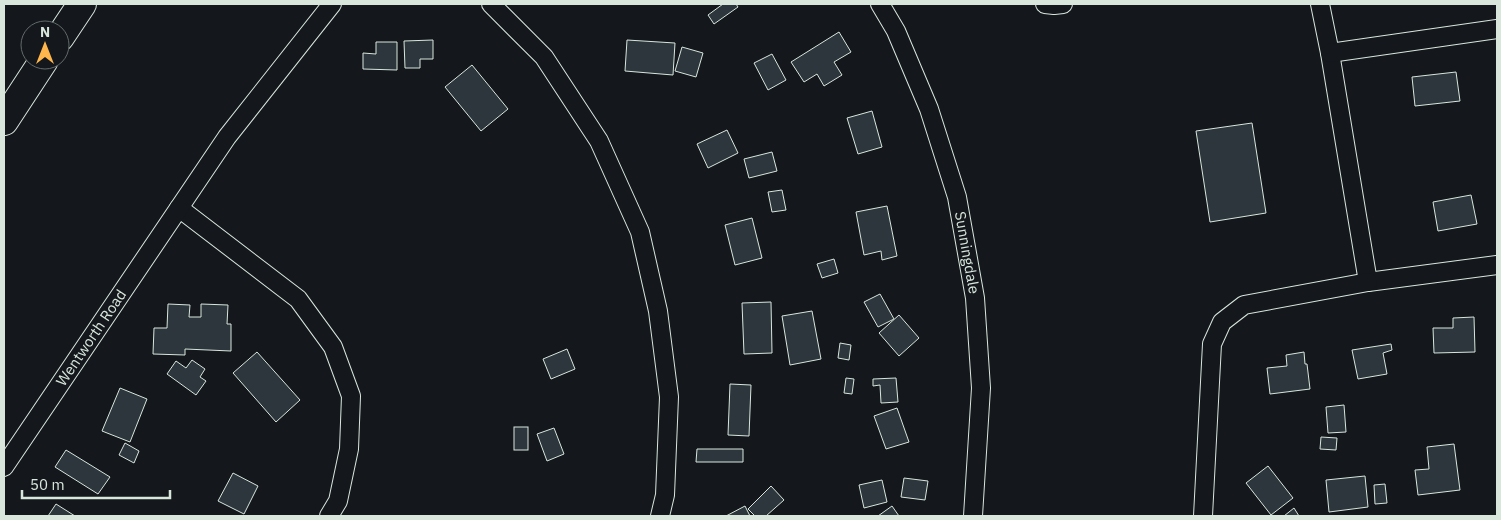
<svg xmlns="http://www.w3.org/2000/svg" width="1501" height="520" viewBox="0 0 1501 520" font-family="'IBM Plex Sans',sans-serif">
<rect width="100%" height="100%" fill="#14181c"/>
<g fill="#2c363c" stroke="#d8e6dc">
<polygon points="723,4 736,4 738,7 714,24 708,15"/>
<polygon points="839,32 851,52 834,62 842,75 824,86 817,74 804,82 791,62"/>
<polygon points="433,40 433,59 420,59 420,68 405,68 404,41"/>
<polygon points="627,40 675,43 673,75 625,71"/>
<polygon points="376,42 397,42 397,70 363,69 363,53 376,54"/>
<polygon points="682,47 703,53 696,77 675,71"/>
<polygon points="772,54 786,80 768,90 754,63"/>
<polygon points="472,65 508,109 481,131 445,87"/>
<polygon points="1456,72 1460,101 1415,106 1412,77"/>
<polygon points="872,111 882,147 858,154 847,118"/>
<polygon points="1252,123 1266,213 1210,222 1196,131"/>
<polygon points="727,130 738,153 708,168 697,144"/>
<polygon points="772,152 777,171 749,178 744,159"/>
<polygon points="782,190 786,210 772,212 768,192"/>
<polygon points="1471,195 1477,224 1438,231 1433,202"/>
<polygon points="887,206 897,256 882,260 881,251 864,255 856,212"/>
<polygon points="752,218 762,258 735,265 725,225"/>
<polygon points="834,259 838,273 822,278 817,264"/>
<polygon points="880,294 894,319 878,327 864,302"/>
<polygon points="771,302 772,353 744,354 742,303"/>
<polygon points="168,304 190,305 189,317 201,317 201,304 228,305 227,324 231,324 231,351 185,349 185,355 153,354 154,328 167,328"/>
<polygon points="812,311 821,359 790,365 782,316"/>
<polygon points="899,315 919,338 899,356 879,333"/>
<polygon points="1474,317 1475,352 1434,353 1433,328 1453,328 1453,318"/>
<polygon points="840,343 851,345 849,360 838,358"/>
<polygon points="1391,344 1392,350 1383,353 1387,374 1358,379 1352,350"/>
<polygon points="567,349 575,369 551,379 543,359"/>
<polygon points="257,352 300,400 276,422 233,373"/>
<polygon points="1304,352 1305,364 1307,364 1310,389 1270,394 1267,368 1287,366 1286,355"/>
<polygon points="192,360 205,369 200,377 206,381 196,395 167,374 176,361 186,368"/>
<polygon points="846,378 854,379 852,394 844,393"/>
<polygon points="896,378 898,402 881,403 880,385 873,386 873,379"/>
<polygon points="730,384 751,385 749,436 728,435"/>
<polygon points="120,388 147,399 130,442 102,431"/>
<polygon points="1344,405 1346,432 1328,433 1326,407"/>
<polygon points="897,408 909,442 886,449 874,416"/>
<rect x="514" y="427" width="14" height="23"/>
<polygon points="554,428 564,454 547,461 537,434"/>
<polygon points="1321,437 1337,438 1336,450 1320,449"/>
<polygon points="125,443 139,451 134,463 119,455"/>
<polygon points="1454,444 1460,490 1418,495 1415,470 1429,469 1427,447"/>
<polygon points="697,449 743,449 743,462 696,462"/>
<polygon points="66,450 110,477 98,494 55,467"/>
<polygon points="1268,466 1293,498 1271,515 1246,483"/>
<polygon points="233,473 258,486 244,514 218,501"/>
<polygon points="1365,476 1368,507 1329,512 1326,480"/>
<polygon points="904,478 928,481 925,500 901,497"/>
<polygon points="882,480 887,502 864,508 859,485"/>
<polygon points="1385,484 1387,503 1375,504 1374,485"/>
<polygon points="771,486 784,500 766,516 755,516 748,509"/>
<polygon points="56,504 75,516 48,516"/>
<polygon points="745,506 750,516 726,516"/>
<polygon points="892,506 899,516 878,516"/>
<polygon points="1294,508 1299,516 1284,516"/>
</g>
<g fill="none" stroke-linecap="round" stroke-linejoin="round">
<defs>
<g id="street">
<polyline points="491,4 544,57 599,141 640,232 658,311 669,397 665,495 660,516"/>
<path id="s1" d="M880,4L896,31L929,109L957,197L975,298L981,388L973,516"/>
<polyline points="1045,4 1054,5 1063,4"/>
<polyline points="1320,4 1330,53 1368,282 1497,265"/>
<polyline points="1330,53 1497,29"/>
<polyline points="179,208 298,299 333,347 351,396 349,449 338,501 329,516"/>
<path id="s2" d="M4,467L227,137L332,4"/>
<polyline points="1203,516 1212,344 1222,322 1244,305 1368,282"/>
</g>
<g id="highway">
<polyline points="60,37 82,4"/>
<polyline points="4,121 44,60"/>
</g>
</defs>
<use href="#street" stroke="#d8e6dc" stroke-width="20"/>
<use href="#highway" stroke="#d8e6dc" stroke-width="30"/>
<use href="#street" stroke="#14181c" stroke-width="18"/>
<use href="#highway" stroke="#14181c" stroke-width="28"/>
</g>
<g text-anchor="middle" stroke-width="4" stroke-linejoin="round" paint-order="stroke">
<g font-size="15" fill="#d8e6dc" stroke="#14181c">
<text dy="5" stroke="none"><textPath href="#s1" startOffset="265">Sunningdale</textPath></text>
<text dy="5" stroke="none"><textPath href="#s2" startOffset="156">Wentworth Road</textPath></text>
</g>
</g>
<rect width="1501" height="520" fill="none" stroke="#d8e6dc" stroke-width="10"/>
<g transform="translate(45 45)"><circle r="24" fill="#14181c" stroke="#626a69"/>
<path d="M0-4L9 19L0 12L-9 19Z" fill="#ffb74d"/>
<text y="-8" font-size="14" font-weight="bold" text-anchor="middle" fill="#d8e6dc">N</text>
</g>
<path d="M22 490v8h148v-8" fill="none" stroke="#d8e6dc" stroke-width="2.5"/>
<text x="30" y="490" font-size="15" fill="#d8e6dc" stroke="#14181c" stroke-width="4" paint-order="stroke">50 m</text>
</svg>
